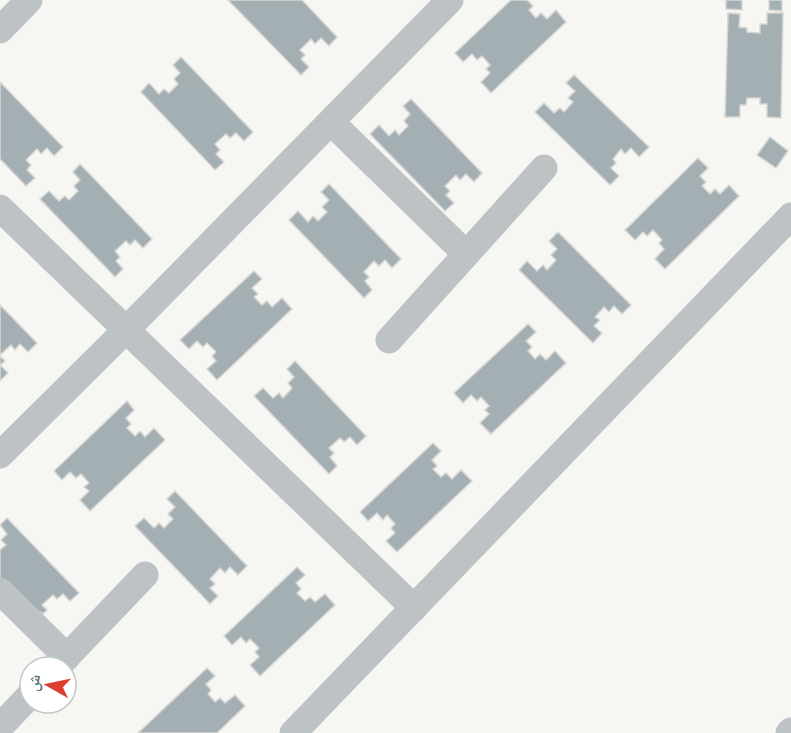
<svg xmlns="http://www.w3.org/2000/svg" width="791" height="733" viewBox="0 0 791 733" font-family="'Fira Sans','Noto Naskh Arabic',sans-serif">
<rect width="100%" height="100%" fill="#f6f6f3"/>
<g fill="#a4afb3" stroke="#d8d7d6" stroke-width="1.5">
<polygon points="228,0 302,0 337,37 329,46 321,38 315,44 311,39 300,50 305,55 301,59 309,67 301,75"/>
<polygon points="511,0 527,0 533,6 529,10 536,18 541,13 547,19 556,10 566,22 491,93 481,82 490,73 486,69 490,65 482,56 477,60 472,54 463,62 455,53"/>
<polygon points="726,0 742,0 742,10 726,9"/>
<polygon points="769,0 782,0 782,11 769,10"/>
<polygon points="728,13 740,14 739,27 747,28 747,32 760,33 760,24 767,24 767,13 783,13 781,118 767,117 767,104 760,104 760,98 747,98 746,105 740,105 740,117 725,117"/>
<polygon points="181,57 253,132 244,141 236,133 230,138 226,134 215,144 220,150 216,154 224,162 215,170 141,92 149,83 159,94 164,89 169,93 178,84 174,79 180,73 173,65"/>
<polygon points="574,75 649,147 639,157 631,148 625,154 621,149 613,159 616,163 611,168 619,176 610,185 535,112 544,103 554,113 560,108 564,112 573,102 568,98 575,91 566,83"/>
<polygon points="0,82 63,147 54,156 47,148 41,154 37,149 26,160 31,165 27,170 35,178 26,186 0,159"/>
<polygon points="411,99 482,173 474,182 466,174 460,180 456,175 445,186 450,191 446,195 454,203 445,211 370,134 379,125 389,136 395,130 399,135 408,126 404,121 410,114 403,106"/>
<polygon points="770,137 788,151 776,168 757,155"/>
<polygon points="698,158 708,168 700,176 706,182 702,186 710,194 715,189 720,194 729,185 739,196 665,269 655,259 664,249 659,243 662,240 653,230 647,236 643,232 635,240 625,230"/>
<polygon points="80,164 152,239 143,248 135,240 130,245 126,241 115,251 120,257 116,261 123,269 115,277 40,199 49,191 59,201 65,196 69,200 78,191 74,186 80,180 73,172"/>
<polygon points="329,184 401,259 392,268 385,260 379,266 374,261 364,272 369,277 365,281 372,290 364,298 289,220 298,211 308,222 313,216 318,221 327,212 322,207 329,200 321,192"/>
<polygon points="558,232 631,305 622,314 614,306 609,312 604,307 595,317 600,320 594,326 602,333 593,343 519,270 527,261 537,271 543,265 547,270 556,260 551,255 557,249 549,241"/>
<polygon points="254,271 262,279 252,288 258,294 254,297 262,305 267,301 272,307 282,298 292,309 217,380 207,369 216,361 212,356 216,352 207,343 203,347 197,341 189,349 180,340"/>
<polygon points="0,305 37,343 28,352 20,344 15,350 11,345 0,355"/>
<polygon points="528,324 536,332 526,341 532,347 528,351 535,359 540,354 546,360 555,351 566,363 491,434 480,423 489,414 485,410 489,406 481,397 477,401 471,395 463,403 454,393"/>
<polygon points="0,356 5,361 0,365 8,373 0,381"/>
<polygon points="295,361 366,436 357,445 350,437 344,442 340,438 329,448 334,453 330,457 337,466 329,474 254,396 263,388 273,398 279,393 283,398 292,388 288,383 294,377 287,369"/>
<polygon points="127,401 134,410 126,418 131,424 127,428 135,436 140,431 145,437 154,428 165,440 90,511 80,500 89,491 84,487 89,483 81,474 76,478 70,472 62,480 54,471"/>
<polygon points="433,443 441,451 432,460 437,466 433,469 441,477 446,473 452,479 461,470 472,481 397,552 386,541 395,533 391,528 395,524 387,515 383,520 377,513 368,521 360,512"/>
<polygon points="175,491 247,566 238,575 230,567 225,573 220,568 210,579 215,584 210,588 218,596 210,604 135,526 144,518 154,528 159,523 164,528 173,519 168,514 175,507 167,499"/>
<polygon points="7,518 79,593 70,601 63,594 57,599 53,595 42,605 47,610 43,614 0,587 0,550 6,545 1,540 7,534 0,525"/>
<polygon points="297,567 305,575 296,583 301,589 297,593 305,601 310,597 315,602 325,594 335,605 260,676 250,665 259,657 255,652 259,648 250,639 246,643 241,637 232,645 224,636"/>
<polygon points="207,668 215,676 206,684 211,690 208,694 215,702 220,698 225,703 235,695 245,706 217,733 138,733"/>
</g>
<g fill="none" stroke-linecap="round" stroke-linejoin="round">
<g stroke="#bdc3c5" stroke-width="27">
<polyline points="0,30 29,0"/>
<polyline points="331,122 466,254"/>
<polyline points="0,208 414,608"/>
<polyline points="389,340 544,168"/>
<polyline points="0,455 126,330 450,0"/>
<polyline points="0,591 67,657"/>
<polyline points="57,667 145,575"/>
<polyline points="0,727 30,695"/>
<polyline points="293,733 791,216"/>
<polyline points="789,733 791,731"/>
</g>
</g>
<g transform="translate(48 685) rotate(279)"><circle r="28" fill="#ffffff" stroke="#c0c8cb" stroke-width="1.5"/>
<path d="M0-4.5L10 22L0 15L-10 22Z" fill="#dd3d2d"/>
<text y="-9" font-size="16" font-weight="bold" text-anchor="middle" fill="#62757d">ش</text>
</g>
</svg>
